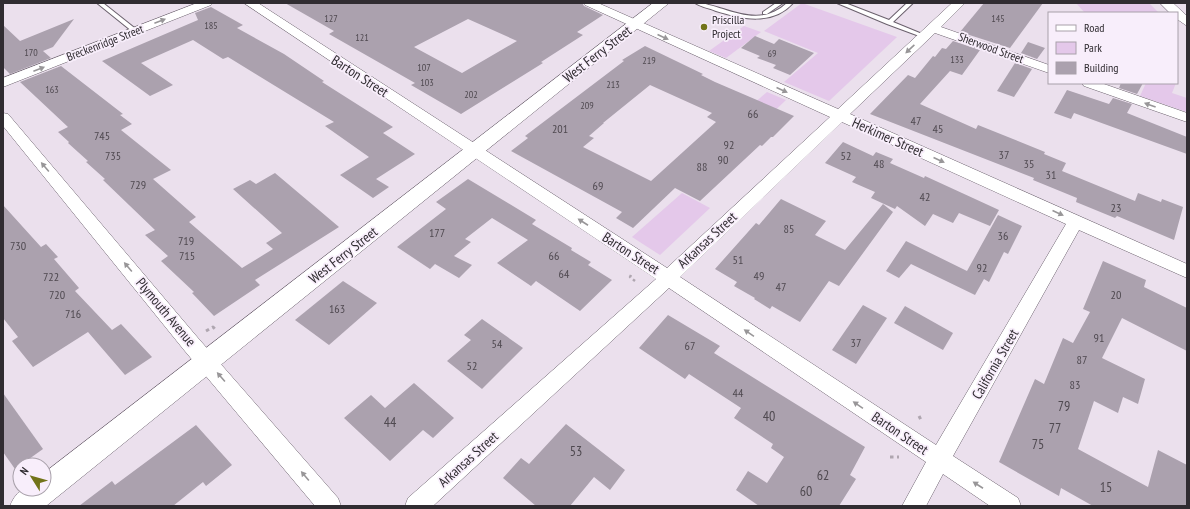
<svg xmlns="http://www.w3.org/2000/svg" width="1190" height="509" viewBox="0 0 1190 509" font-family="'PT Sans Narrow',sans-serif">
<rect width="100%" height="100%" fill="#ebe0ed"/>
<g fill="#e4c8ea">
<polygon points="802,3 897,37 829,101 784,82 818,53 764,31"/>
<polygon points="1076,3 1149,3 1159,13 1085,13"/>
<polygon points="744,26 761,32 726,58 709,51"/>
<polygon points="1146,83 1176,83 1172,93 1187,98 1187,112 1140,96"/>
<polygon points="767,92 786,100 743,141 722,131"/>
<polygon points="682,193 710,208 660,255 632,237"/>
</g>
<g fill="#aba1ae" fill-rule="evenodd">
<path d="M285,3H582L584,6L603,15L577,32L583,35L541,62L543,63L461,114L411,85L415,83L329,34L334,31ZM468,19L517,41L462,73L414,47Z"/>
<polygon points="984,3 1043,3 1010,48 960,32"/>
<polygon points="211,7 243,25 237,28 284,54 324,81 322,82 393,127 383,133 415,154 376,179 389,187 373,198 340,175 369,157 325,126 334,122 228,57 223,59 193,40 141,63 173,85 150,96 102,61 198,20 195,13"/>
<polygon points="74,19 53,47 43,51 51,58 10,74 3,67 3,25 20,41"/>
<polygon points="755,36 774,44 779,39 814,53 790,75 773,68 776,65 757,58 760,56 741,48"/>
<polygon points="953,41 980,50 962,75 950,71 920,104 976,129 978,125 1045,152 1044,154 1066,163 1062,171 1135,201 1138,193 1161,202 1162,199 1183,207 1174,240 1117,216 1115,218 1076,202 1077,198 1033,180 1034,178 870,114 908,75 915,78 933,56 935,57 942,48 946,49"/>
<polygon points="1028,42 1045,48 1037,59 1021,53"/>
<path d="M645,46L703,74L701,75L715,82L794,116L773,137H771L762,146L760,145L700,201L675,188L633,228L616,218L622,212L511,151L528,138L525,136L624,61L622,60ZM650,85L712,113L707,117L716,122L651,181L583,147L594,138L589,136L604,123H603Z"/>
<polygon points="1015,63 1032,69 1014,97 997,91"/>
<polygon points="61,66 123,114 120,115 132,124 121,130 171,170 153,179 196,217 189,222 242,268 273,249 266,243 282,233 233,189 250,180 256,184 275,173 339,227 255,280 260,285 214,316 192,293 194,292 161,261 168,256 145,235 155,230 103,180 105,179 86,162 88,161 68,143 69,142 58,132 68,127 20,82"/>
<polygon points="1121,83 1143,83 1137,94 1119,88"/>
<polygon points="1067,90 1109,104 1113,98 1132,104 1127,113 1187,137 1187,154 1074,113 1071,119 1054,113"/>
<polygon points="843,142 873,156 876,152 893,159 890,163 924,178 925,176 999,210 990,226 959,213 953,223 933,214 925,226 897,206 895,209 871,198 875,192 852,182 856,177 825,163"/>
<polygon points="468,179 536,220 532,224 572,248 571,250 591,262 588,265 612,280 580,311 536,281 531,286 497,263 528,240 492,218 465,239 471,242 454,256 472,265 459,278 435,264 430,269 397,247 446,209 436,202"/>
<polygon points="781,199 826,221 815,235 845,250 883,204 893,212 839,286 829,281 800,322 772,306 770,309 754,299 755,298 734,286 737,282 715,269 756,223 759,225"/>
<polygon points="3,205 41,247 46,244 58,257 54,259 79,288 75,291 112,330 121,324 152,357 125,375 88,332 33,367 12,341 18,337 3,318"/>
<polygon points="998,215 1022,226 1008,254 1004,252 989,282 984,279 975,295 911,264 899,278 886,271 906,241 967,271"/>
<polygon points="1103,261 1146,280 1144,287 1187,308 1187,351 1122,318 1102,358 1145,379 1138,404 1123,397 1118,413 1094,401 1078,449 1148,487 1158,450 1187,465 1187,506 1093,506 1061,488 1059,496 999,462 1035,379 1044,384 1063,338 1073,343 1090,312 1083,309"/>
<polygon points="343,281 377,303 329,345 295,320"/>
<polygon points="863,305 887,318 856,364 832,350"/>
<polygon points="905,306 953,333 943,350 894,323"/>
<polygon points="668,315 720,346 714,353 865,447 850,475 856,479 839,506 759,506 736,490 748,471 767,483 784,457 771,448 773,444 734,418 741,408 689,374 685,379 639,348"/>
<polygon points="482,319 523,348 482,389 447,361 471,340 464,335"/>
<polygon points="414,383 454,418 433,438 423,430 390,461 344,418 371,395 385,408"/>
<polygon points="3,393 43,449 15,469 3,452"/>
<polygon points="566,424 625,470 610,490 594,477 570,506 536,506 503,478 521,458 529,464"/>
<polygon points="196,425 232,465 206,486 203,482 173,506 79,506 112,481 115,485"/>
</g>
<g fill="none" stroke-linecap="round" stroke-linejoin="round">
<defs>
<g id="service">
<polygon points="97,3 103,3 137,30 137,32 133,32"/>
<path d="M695,3C705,3 713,6 723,9C747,17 767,21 787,3H793C772,26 742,19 716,11C709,8 701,7 695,3Z"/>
<polygon points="776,3 783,3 767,14 763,14 763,12"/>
<polygon points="837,3 845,3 889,20 907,3 913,3 893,22 927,36 922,37 887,24"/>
</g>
<g id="minor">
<polygon points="197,3 213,3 211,5 3,87 3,78"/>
<path d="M244,3H258L667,268L830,117L585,5L583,3H598L838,109L952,3H965L941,27L1049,65V73L935,33L850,114L1187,264V278L1079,230L953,456L1018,498L1021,506H990L943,474L926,506H902L926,462L669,288L433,506H405L408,498L656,279ZM842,122L1066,224L936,445L680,277Z"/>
<polygon points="1160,3 1173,3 1187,16 1187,26 1177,19 1177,13 1170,13"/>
<polygon points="1082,83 1101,83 1187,113 1187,122 1084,86"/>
<polygon points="3,113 8,114 198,338 338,498 341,506 315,506 184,350 3,126"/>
</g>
<path id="tertiary" d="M653,3H669L46,506H10C18,487 25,489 44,489V473Z"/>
</defs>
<use href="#service" stroke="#6b616d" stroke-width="2"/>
<use href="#minor" stroke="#6b616d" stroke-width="1"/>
<use href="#tertiary" stroke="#6b616d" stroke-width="1"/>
<polyline stroke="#afa6b0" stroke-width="2.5" stroke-dasharray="3 3" stroke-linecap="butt" points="631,275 630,277 635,281"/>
<g stroke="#afa6b0" stroke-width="3" stroke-dasharray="3.5 3.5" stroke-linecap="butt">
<polyline points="206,331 213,327 215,329"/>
<polyline points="919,416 922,422"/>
<polyline points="890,457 899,457"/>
</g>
<use href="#service" fill="#fff" fill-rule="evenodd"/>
<use href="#minor" fill="#fff" fill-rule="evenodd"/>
<use href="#tertiary" fill="#fff" fill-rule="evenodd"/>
</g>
<defs><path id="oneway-solid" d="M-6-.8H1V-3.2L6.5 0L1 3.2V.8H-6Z"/></defs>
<g fill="#989698">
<use href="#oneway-solid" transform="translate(160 21) rotate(-21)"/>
<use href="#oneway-solid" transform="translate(663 37) rotate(24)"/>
<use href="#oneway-solid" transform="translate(910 49) rotate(137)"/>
<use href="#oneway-solid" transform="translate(39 69) rotate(-21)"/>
<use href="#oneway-solid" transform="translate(782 90) rotate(24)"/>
<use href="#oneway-solid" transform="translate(1150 105) rotate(-160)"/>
<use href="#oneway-solid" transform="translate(939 160) rotate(24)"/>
<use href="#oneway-solid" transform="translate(45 167) rotate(-130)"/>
<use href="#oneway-solid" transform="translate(1058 213) rotate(24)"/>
<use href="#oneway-solid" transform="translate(583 222) rotate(-147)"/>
<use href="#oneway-solid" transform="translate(128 267) rotate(-130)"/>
<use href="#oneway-solid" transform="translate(749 333) rotate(-146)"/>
<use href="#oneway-solid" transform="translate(221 377) rotate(-131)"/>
<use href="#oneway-solid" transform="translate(858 405) rotate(-146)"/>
<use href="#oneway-solid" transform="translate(305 476) rotate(-130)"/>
<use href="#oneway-solid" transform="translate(978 485) rotate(-147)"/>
</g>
<circle fill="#727319" stroke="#f8eefb" stroke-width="1.5" cx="704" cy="27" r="4"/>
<g text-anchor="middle" stroke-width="3.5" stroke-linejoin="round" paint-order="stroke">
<g font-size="10" fill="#4f4950">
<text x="331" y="22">127</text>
<text x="998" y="22">145</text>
<text x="211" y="29">185</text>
<text x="362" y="41">121</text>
<text x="31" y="56">170</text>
<text x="772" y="57">69</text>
<text x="957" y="63">133</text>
<text x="649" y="64">219</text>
<text x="424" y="71">107</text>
<text x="427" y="86">103</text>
<text x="613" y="88">213</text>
<text x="52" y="93">163</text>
<text x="471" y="98">202</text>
<text x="587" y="109">209</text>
</g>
<g font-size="12" fill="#302c31" stroke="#f8eefb" text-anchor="start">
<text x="712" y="24">Priscilla<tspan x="712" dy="14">Project</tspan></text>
</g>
<g font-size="12" fill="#302c31" stroke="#f8eefb">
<text transform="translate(105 43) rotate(-21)" y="4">Breckenridge Street</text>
<text transform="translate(991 48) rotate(20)" y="4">Sherwood Street</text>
</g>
<g font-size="12" fill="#4f4950">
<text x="753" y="118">66</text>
<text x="916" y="125">47</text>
<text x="560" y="133">201</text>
<text x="938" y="133">45</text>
<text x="102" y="140">745</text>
<text x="729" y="149">92</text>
<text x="1004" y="159">37</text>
<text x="113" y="160">735</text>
<text x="846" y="160">52</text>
<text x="723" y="164">90</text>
<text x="879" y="168">48</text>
<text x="1029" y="168">35</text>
<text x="702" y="171">88</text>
<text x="1051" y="179">31</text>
<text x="138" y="189">729</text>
<text x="598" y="190">69</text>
<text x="925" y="201">42</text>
<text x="1116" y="212">23</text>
<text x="789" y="233">85</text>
<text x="437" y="237">177</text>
<text x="1003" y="240">36</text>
<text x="186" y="245">719</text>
<text x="18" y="250">730</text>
<text x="187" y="260">715</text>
<text x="554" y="260">66</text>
<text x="738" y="264">51</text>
<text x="982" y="272">92</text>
<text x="564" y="278">64</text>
<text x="759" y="280">49</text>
<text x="51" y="281">722</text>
<text x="781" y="291">47</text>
<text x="57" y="299">720</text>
<text x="1116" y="299">20</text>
<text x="337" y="313">163</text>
<text x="73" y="318">716</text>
<text x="1099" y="342">91</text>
<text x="856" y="347">37</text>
<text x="497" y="348">54</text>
<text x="690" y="350">67</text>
<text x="1082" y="364">87</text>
<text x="472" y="370">52</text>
<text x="1075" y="389">83</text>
<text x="738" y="397">44</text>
</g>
<g font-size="14" fill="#302c31" stroke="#f8eefb">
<text transform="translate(597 54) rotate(-38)" y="5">West Ferry Street</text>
<text transform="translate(360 76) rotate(33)" y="5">Barton Street</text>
<text transform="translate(888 137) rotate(24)" y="5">Herkimer Street</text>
<text transform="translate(707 240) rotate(-43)" y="5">Arkansas Street</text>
<text transform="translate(631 253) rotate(33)" y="5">Barton Street</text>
<text transform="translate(343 255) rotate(-38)" y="5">West Ferry Street</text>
<text transform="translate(166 312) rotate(50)" y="5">Plymouth Avenue</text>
<text transform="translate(995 364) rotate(-60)" y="5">California Street</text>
<text transform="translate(900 433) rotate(34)" y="5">Barton Street</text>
<text transform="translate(468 459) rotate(-42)" y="5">Arkansas Street</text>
</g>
<g font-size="14" fill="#4f4950">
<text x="1064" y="411">79</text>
<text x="769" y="421">40</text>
<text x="390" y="427">44</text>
<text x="1055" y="433">77</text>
<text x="1038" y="449">75</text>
<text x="576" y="456">53</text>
<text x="823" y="480">62</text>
<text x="1106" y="492">15</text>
<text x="806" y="496">60</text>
</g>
</g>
<rect width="1190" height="509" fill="none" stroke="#302c31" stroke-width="8"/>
<rect x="1048" y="12" width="130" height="72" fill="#f8eefb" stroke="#a8a0aa"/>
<rect x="1056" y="25" width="20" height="6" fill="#ffffff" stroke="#a8a0aa"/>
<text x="1084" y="32" font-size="12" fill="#302c31">Road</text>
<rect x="1056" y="42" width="20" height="12" fill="#e4c8ea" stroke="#a8a0aa"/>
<text x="1084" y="52" font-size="12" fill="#302c31">Park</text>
<rect x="1056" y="62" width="20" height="12" fill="#aba1ae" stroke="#a8a0aa"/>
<text x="1084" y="72" font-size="12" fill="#302c31">Building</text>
<g transform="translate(32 477) rotate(307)"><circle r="19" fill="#f8eefb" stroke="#a8a0aa"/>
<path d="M0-3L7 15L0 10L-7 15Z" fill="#727319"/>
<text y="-6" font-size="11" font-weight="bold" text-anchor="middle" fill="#302c31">N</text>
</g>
</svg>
